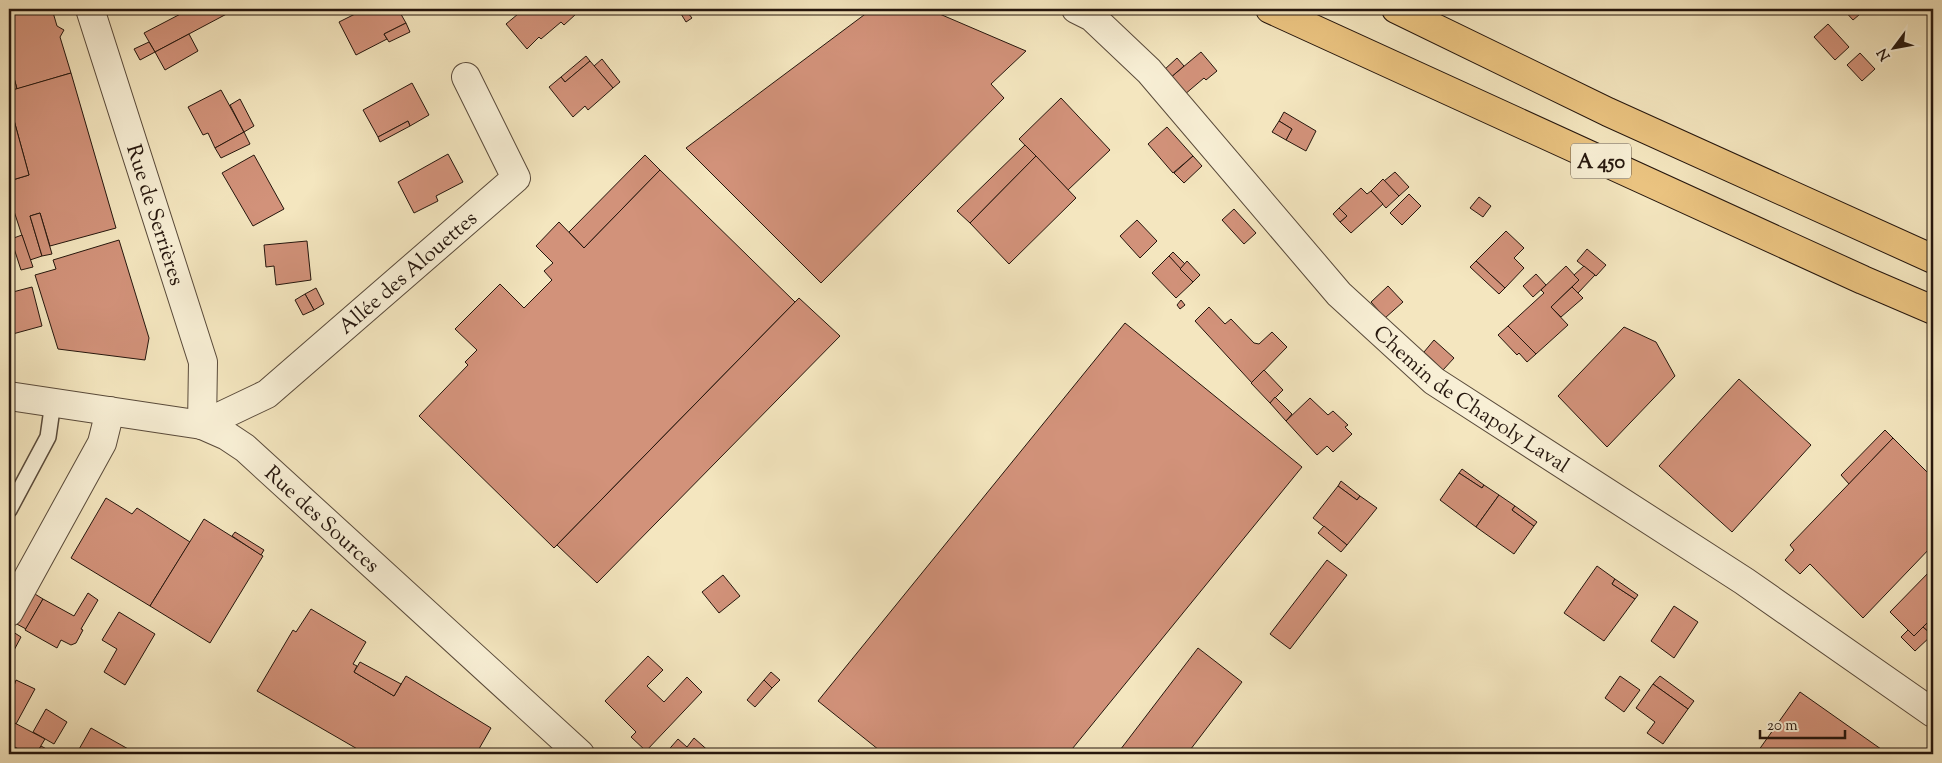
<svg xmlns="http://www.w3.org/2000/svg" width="1942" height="763" viewBox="0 0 1942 763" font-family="'Sorts Mill Goudy',serif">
<rect width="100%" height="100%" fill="#f4e6bf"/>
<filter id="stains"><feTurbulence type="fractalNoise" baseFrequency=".004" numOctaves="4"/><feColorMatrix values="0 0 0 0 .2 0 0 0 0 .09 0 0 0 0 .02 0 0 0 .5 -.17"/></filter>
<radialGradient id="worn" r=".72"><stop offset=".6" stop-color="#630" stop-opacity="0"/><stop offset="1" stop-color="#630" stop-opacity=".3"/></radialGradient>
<g fill="#d2927a" stroke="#25160d">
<polygon points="17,9 52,9 57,26 64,30 60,37 71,73 17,89 9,59 9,11"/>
<polygon points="190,9 236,9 155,52 144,33"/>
<polygon points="365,9 398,9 406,23 384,34 387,39 356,55 339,22"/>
<polygon points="524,9 572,9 576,14 564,25 561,22 541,39 539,37 527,49 506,24"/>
<polygon points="678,9 695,9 688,13 692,18 686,22"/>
<polygon points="872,9 928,9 1026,51 991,84 1004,98 821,283 686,148"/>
<polygon points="1843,9 1866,9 1853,20"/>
<polygon points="406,23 410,32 389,42 384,34"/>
<polygon points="1828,24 1849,47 1835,60 1814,37"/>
<polygon points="189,34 198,51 165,70 155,52"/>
<polygon points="149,42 155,52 140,60 134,49"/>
<polygon points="1201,52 1217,71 1206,80 1204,78 1184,95 1170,78"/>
<polygon points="1860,53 1875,69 1862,81 1847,65"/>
<polygon points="586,56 590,61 565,82 561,77"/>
<polygon points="1177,58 1184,66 1170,78 1164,70"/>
<polygon points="9,59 17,89 9,91"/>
<polygon points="602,59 620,82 613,88 594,66"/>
<polygon points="590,61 613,88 588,110 585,106 573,117 549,87 561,77 565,82"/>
<polygon points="71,73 116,228 50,246 40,213 30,216 42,256 30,260 9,196 9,181 29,175 9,102 9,91"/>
<polygon points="412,83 429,115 410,126 408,121 378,137 363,110"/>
<polygon points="221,90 244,132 215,148 208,133 203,135 188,107"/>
<polygon points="1061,98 1110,150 1068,190 1019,139"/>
<polygon points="240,99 254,126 244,132 230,105"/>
<polygon points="9,102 29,175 9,181"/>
<polygon points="1284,112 1316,131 1306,151 1286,140 1292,129 1279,121"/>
<polygon points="408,121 410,126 380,142 378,137"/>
<polygon points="1279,121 1292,129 1286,140 1272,132"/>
<polygon points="1167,127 1193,156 1173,173 1148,144"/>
<polygon points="244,132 250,144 221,158 215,148"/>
<polygon points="1025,145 1036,156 970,223 957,211"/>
<polygon points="448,154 463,182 436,196 438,201 414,213 398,182"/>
<polygon points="254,155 284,209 253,226 222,173"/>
<polygon points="645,155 660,170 584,248 569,232"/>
<polygon points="1036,156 1076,198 1009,264 970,223"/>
<polygon points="1193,156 1202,166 1184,183 1174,173"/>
<polygon points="660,170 795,302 554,548 419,416 468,365 465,362 477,350 455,329 500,284 524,308 552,280 544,271 553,263 536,246 559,222 584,248"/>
<polygon points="1395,172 1409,187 1399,196 1384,181"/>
<polygon points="1383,179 1399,196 1386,208 1371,191"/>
<polygon points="1361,188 1367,194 1371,191 1383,204 1351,233 1340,222 1347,216 1339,208"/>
<polygon points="1409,194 1421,206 1402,225 1390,213"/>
<polygon points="1479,197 1491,206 1483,217 1470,208"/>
<polygon points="1339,208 1347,216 1340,222 1333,214"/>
<polygon points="1234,209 1256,233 1244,244 1222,220"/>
<polygon points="40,213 52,254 42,256 30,216"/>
<polygon points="1137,220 1157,241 1140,258 1120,236"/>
<polygon points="1506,231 1524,248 1514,258 1524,268 1505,288 1476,261"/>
<polygon points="22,235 33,267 21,270 11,239"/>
<polygon points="119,240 149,338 145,360 58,349 35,275 56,269 53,260"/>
<polygon points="307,241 311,280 276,285 274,266 266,267 264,245"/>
<polygon points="1587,249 1606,265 1596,276 1577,261"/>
<polygon points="1173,252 1185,264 1180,269 1169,256"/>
<polygon points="1169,256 1193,282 1176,298 1152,273"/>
<polygon points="1187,261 1200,275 1193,282 1180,269"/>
<polygon points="1476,261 1505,288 1499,294 1470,267"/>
<polygon points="1566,266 1579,280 1551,307 1568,325 1536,354 1508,326 1544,293 1541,290"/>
<polygon points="1584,266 1595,275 1578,293 1572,287 1579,280 1574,275"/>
<polygon points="1536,274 1546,285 1533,297 1523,286"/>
<polygon points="1388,286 1403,302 1385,318 1371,302"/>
<polygon points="32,287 42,326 9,335 9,293"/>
<polygon points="1572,287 1583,298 1561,317 1551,307"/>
<polygon points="316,288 324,304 314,310 305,294"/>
<polygon points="305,294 314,310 303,315 295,300"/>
<polygon points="799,298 840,336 597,583 557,545"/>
<polygon points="1181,300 1185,305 1180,309 1177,305"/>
<polygon points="1209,307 1225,324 1231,319 1254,343 1259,344 1272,332 1287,347 1252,383 1195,321"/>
<polygon points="1125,323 1302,467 1068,754 884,754 818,701"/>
<polygon points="1508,326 1536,354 1527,362 1519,353 1517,355 1498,335"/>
<polygon points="1624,327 1656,342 1675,376 1607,447 1558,396"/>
<polygon points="1434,340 1454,358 1443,370 1424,352"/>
<polygon points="1264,370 1283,390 1270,403 1251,383"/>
<polygon points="1739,379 1811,445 1732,532 1659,466"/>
<polygon points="1275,397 1292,414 1286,421 1270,403"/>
<polygon points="1310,398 1328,415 1333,411 1348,425 1345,427 1352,434 1333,452 1327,446 1317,455 1286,421"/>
<polygon points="1885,430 1893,438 1849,484 1841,475"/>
<polygon points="1893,438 1933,478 1933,545 1863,618 1810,564 1800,574 1785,560 1794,550 1790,545"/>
<polygon points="1462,469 1484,485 1482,488 1459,473"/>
<polygon points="1459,473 1482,488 1484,485 1499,495 1476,527 1440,500"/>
<polygon points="1341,481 1360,496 1357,500 1338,486"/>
<polygon points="1338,486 1357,500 1360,496 1377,508 1347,545 1313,518"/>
<polygon points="1499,495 1515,506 1512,510 1534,526 1514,554 1476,527"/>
<polygon points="106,498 132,514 137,508 190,542 150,606 71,558"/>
<polygon points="1515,506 1537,522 1534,526 1512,510"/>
<polygon points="204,519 263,556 210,643 150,606"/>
<polygon points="1324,526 1347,545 1341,552 1318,533"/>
<polygon points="235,532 264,550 261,555 232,536"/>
<polygon points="1327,560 1347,575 1290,649 1270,634"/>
<polygon points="1597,566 1615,579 1612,584 1635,599 1604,641 1564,613"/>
<polygon points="1933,568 1933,617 1914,636 1890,612"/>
<polygon points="723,575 740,596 719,613 702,592"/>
<polygon points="1615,579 1638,595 1635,599 1612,584"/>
<polygon points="30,591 43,599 26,629 13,622"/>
<polygon points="88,593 98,600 81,629 83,630 76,643 71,645 61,640 57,648 25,630 43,599 74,616"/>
<polygon points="1674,606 1698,622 1674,658 1651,641"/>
<polygon points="311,609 366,642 353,664 357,666 354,672 394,696 406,676 491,728 476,754 366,754 257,691 293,630 296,632"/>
<polygon points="119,612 155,634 125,685 104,672 117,649 102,640"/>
<polygon points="1933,617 1933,636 1923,627"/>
<polygon points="1923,627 1932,635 1915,651 1901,637 1908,630 1914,636"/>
<polygon points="10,630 21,637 12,654 9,652"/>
<polygon points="1198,648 1242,682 1187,754 1117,754"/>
<polygon points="648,656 663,670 647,686 664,702 687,677 702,692 646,751 631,737 636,732 605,701"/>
<polygon points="360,662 401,684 394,696 354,672"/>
<polygon points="771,672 780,680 772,688 764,680"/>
<polygon points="1620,676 1640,690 1624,712 1605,698"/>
<polygon points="1660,676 1694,701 1688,709 1653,684"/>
<polygon points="16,680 35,689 16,724 9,720 9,683 14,686"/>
<polygon points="764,680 772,688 755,707 747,700"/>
<polygon points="1653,684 1688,709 1663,744 1647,733 1655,722 1636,708"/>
<polygon points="1800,692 1888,754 1756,754"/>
<polygon points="46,709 67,722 54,744 33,732"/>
<polygon points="9,720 45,739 36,754 28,754 9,744 11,739 9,738"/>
<polygon points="91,728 130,750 128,754 83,754 78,751"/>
<polygon points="694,738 712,754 665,754 678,739 687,747"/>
<polygon points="41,746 50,751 48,754 36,754"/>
</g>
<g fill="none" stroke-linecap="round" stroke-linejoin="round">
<defs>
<polyline id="service" points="9,510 48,437 53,402"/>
<g id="minor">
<path id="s1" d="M90,9L203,362L202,425"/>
<path id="s2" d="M1076,9L1092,17L1149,71L1339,294L1434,381L1744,581L1933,713"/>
<path id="s3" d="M9,396L202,425L227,436L245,448L580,754"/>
<path id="s4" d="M202,425L267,394L516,178L466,77"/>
<polyline points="9,612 102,443 110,411"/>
</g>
<g id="motorway">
<polyline points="1270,9 1863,280 1933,310"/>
<polyline points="1396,9 1608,112 1933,259"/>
</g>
</defs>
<use href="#service" stroke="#594a3a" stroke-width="18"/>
<use href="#minor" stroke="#594a3a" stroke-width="30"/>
<use href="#motorway" stroke="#25160d" stroke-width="30"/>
<use href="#service" stroke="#f8efd5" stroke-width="15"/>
<use href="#minor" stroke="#f8efd5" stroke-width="28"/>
<use href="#motorway" stroke="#eac380" stroke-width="28"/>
</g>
<g text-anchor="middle" stroke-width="5" stroke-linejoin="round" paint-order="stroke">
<rect fill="#f8efd5" stroke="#645749" stroke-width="1" x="1571" y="143.5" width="60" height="35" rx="4"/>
<g font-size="20" font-weight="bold" fill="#25160d">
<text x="1601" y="168">A 450</text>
</g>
<g font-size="21" fill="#25160d" stroke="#f8efd5">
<text dy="7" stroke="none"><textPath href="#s1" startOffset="216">Rue de Serrières</textPath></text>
<text dy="7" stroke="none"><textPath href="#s4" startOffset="258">Allée des Alouettes</textPath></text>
<text dy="7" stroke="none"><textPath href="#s2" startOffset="559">Chemin de Chapoly Laval</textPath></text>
<text dy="7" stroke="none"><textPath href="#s3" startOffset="349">Rue des Sources</textPath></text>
</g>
</g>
<rect width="1942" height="763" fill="none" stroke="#f4e6bf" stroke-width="30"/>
<rect x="10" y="10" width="1922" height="743" fill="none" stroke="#25160d" stroke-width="2.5"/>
<rect x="15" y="15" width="1912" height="733" fill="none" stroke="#25160d"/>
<g transform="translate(1894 48) rotate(238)" stroke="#f8efd5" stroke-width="4" paint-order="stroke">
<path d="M0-4L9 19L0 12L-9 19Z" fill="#25160d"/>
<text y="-8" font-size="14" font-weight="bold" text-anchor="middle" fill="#25160d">N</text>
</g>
<path d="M1760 730v8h85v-8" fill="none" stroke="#25160d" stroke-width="2.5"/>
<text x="1767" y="730" font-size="15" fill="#25160d" stroke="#f8efd5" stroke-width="4" paint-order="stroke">20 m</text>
<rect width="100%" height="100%" filter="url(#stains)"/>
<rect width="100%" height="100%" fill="url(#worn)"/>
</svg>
